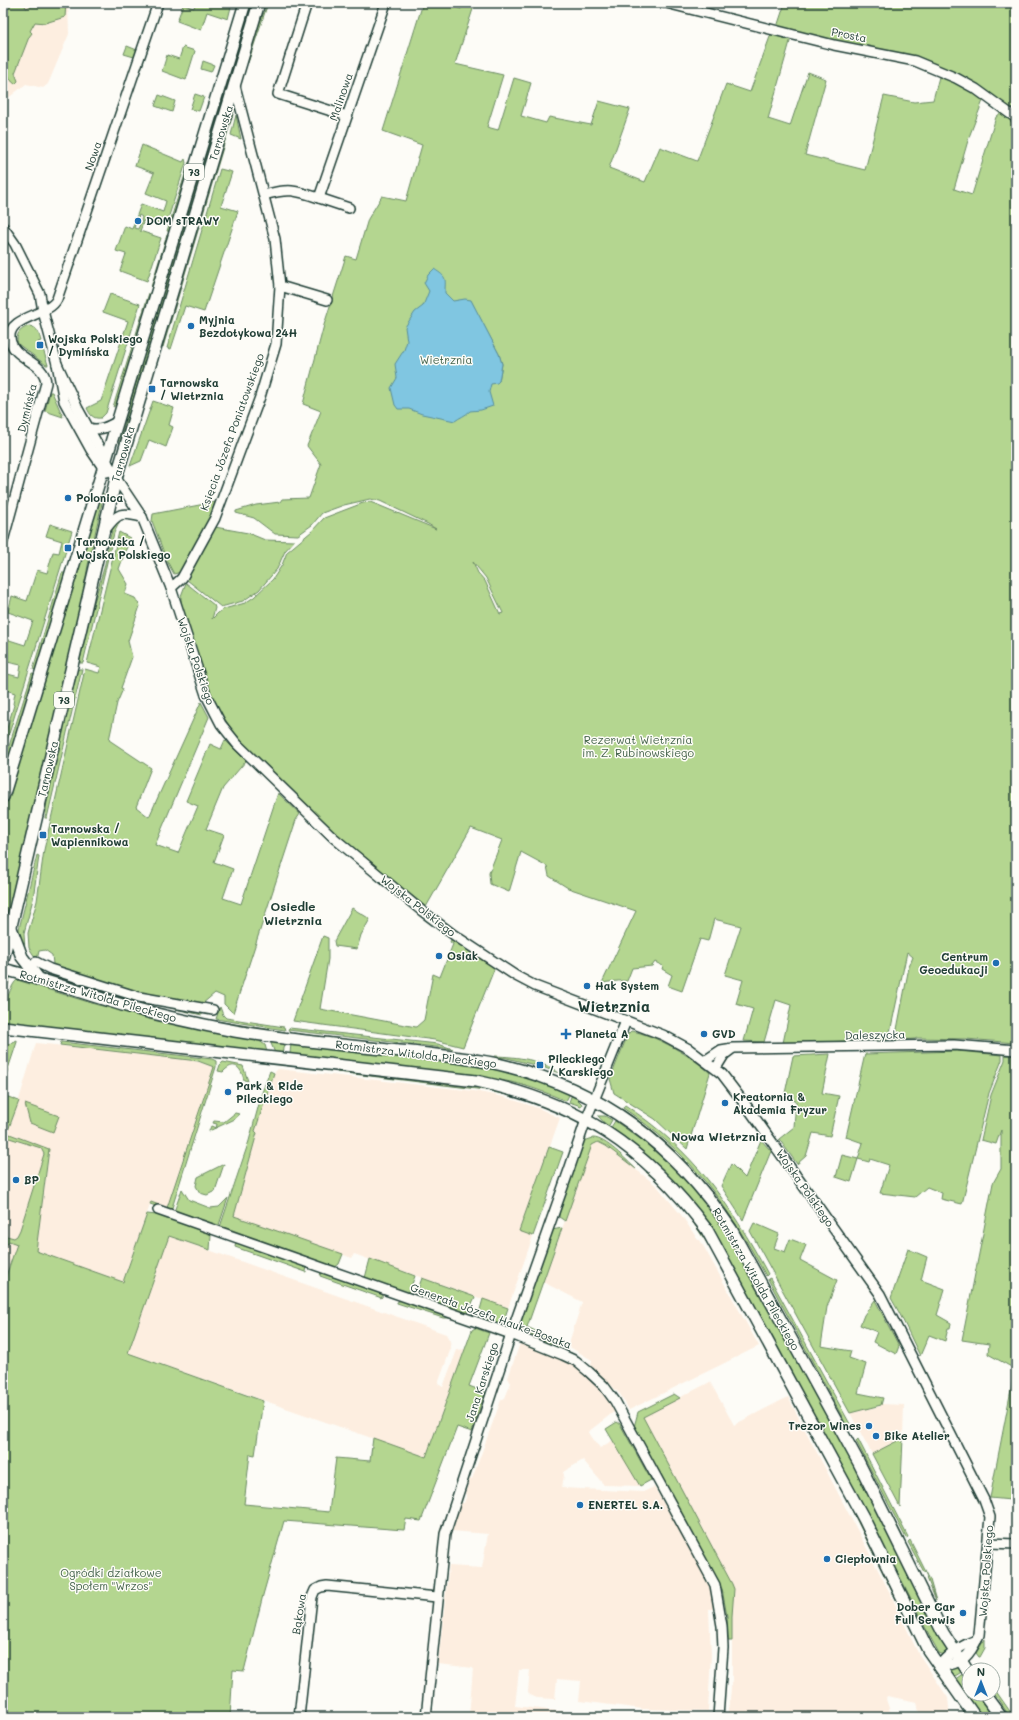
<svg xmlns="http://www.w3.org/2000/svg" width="1019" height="1720" viewBox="0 0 1019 1720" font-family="Mali,sans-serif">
<rect width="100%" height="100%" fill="#fdfcf7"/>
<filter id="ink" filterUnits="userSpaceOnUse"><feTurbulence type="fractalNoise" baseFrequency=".025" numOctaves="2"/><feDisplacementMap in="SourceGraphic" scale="8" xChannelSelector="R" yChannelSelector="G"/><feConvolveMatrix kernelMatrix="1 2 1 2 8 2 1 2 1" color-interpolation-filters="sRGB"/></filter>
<g filter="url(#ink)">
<g fill="#fdeee0">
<polygon points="3,3 68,3 69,34 48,84 43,88 26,84 3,102"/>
<polygon points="36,1043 186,1059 203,1063 214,1067 167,1209 151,1202 123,1282 36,1251 49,1152 3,1285 3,1136 6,1137 18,1103"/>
<polygon points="278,1069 474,1091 504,1097 538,1108 560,1118 519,1231 533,1236 508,1308 354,1254 352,1258 234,1216 257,1133 255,1131 274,1073"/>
<polygon points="598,1142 606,1146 657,1186 682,1216 698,1240 700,1240 759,1346 629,1410 620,1394 591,1366 592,1360 568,1346 582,1302 543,1282 592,1145"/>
<polygon points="169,1236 446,1334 450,1341 451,1348 438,1384 443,1387 457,1350 465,1349 426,1457 128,1353"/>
<polygon points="520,1343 571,1363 595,1382 615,1411 588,1432 600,1448 613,1440 640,1486 604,1485 583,1460 563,1472 564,1475 562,1488 643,1492 654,1487 695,1556 710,1585 713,1594 715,1609 709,1609 711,1655 708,1711 643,1709 579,1701 581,1681 557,1679 555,1699 537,1698 530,1695 528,1692 530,1670 519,1670 515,1706 608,1717 469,1717 473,1668 438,1664 449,1566 482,1568 488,1534 452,1531 461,1503 464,1503 465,1500 467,1496 465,1493 470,1478 472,1479 501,1400 505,1398 511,1383 508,1378"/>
<polygon points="710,1382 734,1425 788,1397 890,1593 918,1653 948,1698 950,1717 920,1717 917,1702 887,1696 886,1699 892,1717 728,1717 732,1679 732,1616 734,1589 642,1417"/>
<polygon points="881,1404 904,1405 903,1438 872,1454 850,1413 881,1406"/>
</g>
<g fill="#b4d690" stroke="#6a8a62" fill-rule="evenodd">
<path d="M3,3H24L26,8L32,6L28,3H66L65,17L45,23L35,22L30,31L32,33L29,37L15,73L18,81L15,84C0,76 3,20 3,3Z"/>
<polygon points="195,3 232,3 228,19 207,12 201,30 177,21 183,5 194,8"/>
<polygon points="251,3 254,3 121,444 119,443 151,328"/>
<polygon points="268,3 248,63 247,62 259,24"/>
<path d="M423,3H443L461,9L463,3H475L455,64L503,75L487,127L498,130L514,78L531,83L521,116L546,123L549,117L591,125L599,101L630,109L609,168L645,182L660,147L697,161L726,84L750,92L771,34L791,38L768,119L790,126L808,72L826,79L805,155L865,170L884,96L914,102L933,100L940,73L984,98L969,137L954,189L972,195L996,117L1003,111L1016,122V1043L966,1039L917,1038L915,1039L895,1040L909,967L913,957L907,952L889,1037L886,1040L783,1043L791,1005L776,1000L764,1042L744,1041L753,1009L736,1004L743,980L725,975L741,926L714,919L708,941L700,939L682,991L668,986L672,975L662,969L663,966L655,962L652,966L632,968L627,981C621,980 609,982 602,983L636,911L568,888L549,876L547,866L521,852L509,892L490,884L489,873L502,840L471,828L426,907L335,833L240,741L232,730L212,699L181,605V596L186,583L214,605L215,608L212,619L218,613L224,609L245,603L254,597L273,579L282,565L287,552L312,531L324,518L363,503L370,502L378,505L436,529L428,524L380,501L370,499L344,505L322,513L312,525L298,535L275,534L254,518L236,513V511L256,505L280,502L282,499L309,498L321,464L307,446L321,411L303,404L324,325L346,256L356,259L368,219L382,196L406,201L422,145L383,131ZM471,301L499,354L502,364L499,381ZM473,562L486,578L503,613L500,614L485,581L478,573Z"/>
<polygon points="785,3 1016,3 1016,114 955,74 777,27"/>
<polygon points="127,46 137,50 134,57 124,54"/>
<polygon points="183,47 195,51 186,80 162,71 167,55 179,59"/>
<polygon points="203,61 214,65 211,72 201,69"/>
<polygon points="195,94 204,97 199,111 190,109"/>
<polygon points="159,95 175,101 172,112 155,106"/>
<polygon points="236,100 237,101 163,347 162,343"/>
<polygon points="236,115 241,139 231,135"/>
<polygon points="142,145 183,162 185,159 186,163 166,225 145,218 143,222 141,221 142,217 139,215 134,228 138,229 141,222 143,223 140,231 161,238 147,281 120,271 126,254 116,251 125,226 132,229 141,204 163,212 166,201 146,193 154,173 135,166"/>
<polygon points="189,162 193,163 172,232 167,231"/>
<polygon points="220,169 232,172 221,206 238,211 204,312 185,306 171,349 167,348"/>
<polygon points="167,235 171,236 153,287 151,287"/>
<polygon points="149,293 152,294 116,405 113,407"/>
<path d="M110,294L140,304L106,413L101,418C93,419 90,415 87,408L101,401L128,321L103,312Z"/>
<path d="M29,326C38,327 39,334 41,341L38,342L41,349H43L48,365H46L18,344C15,334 20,329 29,326Z"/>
<polygon points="50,392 52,392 63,417 45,411"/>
<polygon points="153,401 174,408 169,425 173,427 166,447 149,440 141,461 130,466"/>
<polygon points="100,493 104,494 88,565 80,610 3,941 3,822 8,795"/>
<polygon points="215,502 210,519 181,572 174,574 167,561 152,521 153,514"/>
<path d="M119,519H121L114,533L83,663H80V660C86,629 95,599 104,568C108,553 108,531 119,519Z"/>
<path d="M50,524L72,531L3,753V735H5L14,705L13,704L15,693L3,689V638L25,645L33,621L8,612L12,596L27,601L37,570L47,573L53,552L59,553L62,541L46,536ZM7,662L21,665L19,677L4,673Z"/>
<polygon points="215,527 248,533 265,540 294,541 285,551 277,569 259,590 243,601 221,607 187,580"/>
<polygon points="119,532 130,538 119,569 128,584 125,594 135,598 140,606 128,641 132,657 121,688 123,689 117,703 109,740 151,768 136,807 149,817 201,702 209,717 155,845 178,853 198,806 186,801 210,744 221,749 225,740 246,761 223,788 206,829 224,835 214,862 233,869 223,898 241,904 278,793 300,814 296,820 233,1013 224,1004 224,997 215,993 202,1004 150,996 56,967 53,964 52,955 45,950 39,951 37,960 29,948 28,933 37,901 44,850 85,669 99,673 101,667 87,663"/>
<polygon points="62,573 65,573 61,590 38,671 33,669"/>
<polygon points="79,669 82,669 47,818 45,818 48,793 76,672"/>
<polygon points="32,673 37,674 3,781 3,765"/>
<polygon points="37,855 39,856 33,899 24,933 25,951 19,938 19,929"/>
<polygon points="352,908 370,919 361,935 357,949 335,946 334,941"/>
<polygon points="323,936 328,938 328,959 320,1009 416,1027 424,1020 433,974 440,977 453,944 450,942 452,938 495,967 463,1047 435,1040 293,1021"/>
<polygon points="7,977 10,978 3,1001 3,990"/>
<path d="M17,980L98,1005L258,1040L265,1045L267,1052L4,1023C1,1014 10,985 17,980Z"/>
<polygon points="162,1003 203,1010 202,1015 170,1008 170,1006 161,1005"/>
<polygon points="220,1007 223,1015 226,1018 284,1027 285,1030 216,1019"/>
<polygon points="216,1021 285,1032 285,1034 217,1023"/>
<polygon points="289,1028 438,1044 453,1049 288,1030"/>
<path d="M631,1031C654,1034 693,1057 710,1073L687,1149L655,1119L614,1093L610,1079L628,1034Z"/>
<polygon points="293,1033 456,1052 293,1035"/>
<polygon points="17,1040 17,1042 3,1084 3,1047"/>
<polygon points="270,1041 284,1042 282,1055 275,1053"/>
<polygon points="61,1042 212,1059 216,1061 216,1067 171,1211 150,1204 151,1202 167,1208 214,1067 198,1061 60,1045"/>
<path d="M291,1043L475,1064L520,1074L570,1093L566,1101C533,1087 510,1079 473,1077L290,1054Z"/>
<polygon points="957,1051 1002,1055 1002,1060 989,1093 962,1204 941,1199 942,1193 927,1187 915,1197 880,1193 889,1165 870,1159 869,1162 858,1159 851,1182 836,1177 842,1155 858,1159 863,1143 846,1137 865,1054"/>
<polygon points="830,1054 822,1093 839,1096 830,1136 813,1133 806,1156 797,1164 779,1139 794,1127 796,1101 784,1098 793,1056"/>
<polygon points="1005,1055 1016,1055 1016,1478 1011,1500 990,1498 1015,1369 988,1354 989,1344 962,1340 993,1183 1001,1169 1001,1130 996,1144 981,1140 991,1095 1005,1060"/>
<path d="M495,1057V1056C518,1057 540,1059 559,1073L545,1068L546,1066L540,1064L539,1066L507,1058Z"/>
<path d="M223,1062L243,1066L248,1081L244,1080C241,1067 234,1060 223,1072L218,1071L220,1065Z"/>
<polygon points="270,1071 274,1073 255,1131 257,1133 234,1216 343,1254 339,1264 334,1268 220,1227 249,1141 259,1104 260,1104 262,1099 260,1098"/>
<polygon points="347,1071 474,1085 529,1099 559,1113 523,1099 485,1090 337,1072"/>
<polygon points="572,1094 582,1104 581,1106 569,1102"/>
<polygon points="3,1095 19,1101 7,1133 49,1149 36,1251 123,1282 147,1214 166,1216 209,1231 211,1235 210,1250 169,1236 128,1353 263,1401 255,1455 250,1454 244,1504 329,1512 336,1458 370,1461 373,1438 426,1457 472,1330 475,1328 489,1333 469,1386 485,1392 472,1432 457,1427 421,1521 406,1519 404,1530 284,1521 263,1595 244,1671 233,1670 230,1717 3,1717 3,1297 5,1292 3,1291 3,1285 17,1244 9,1241 8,1244 3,1243 3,1235 14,1238 17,1236 20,1230 44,1154 41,1148 3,1136"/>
<polygon points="25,1104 59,1116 53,1132 30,1123"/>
<path d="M625,1105C694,1151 729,1202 768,1274L766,1276C727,1204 692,1154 623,1108Z"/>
<path d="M622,1109C691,1155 726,1205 764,1277H763C741,1241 721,1204 693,1172L621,1111Z"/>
<polygon points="235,1113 239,1114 235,1119 209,1131 211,1126 216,1128 217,1124 213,1123 214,1121 224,1122"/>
<polygon points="598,1116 605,1116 612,1120 608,1127"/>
<path d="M615,1121L643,1141L693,1185L726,1229L868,1489L947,1649V1652L944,1655L939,1653C920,1620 906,1584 885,1552L684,1194L665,1173L610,1129Z"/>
<path d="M593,1138C606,1138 626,1160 636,1169L606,1146L598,1142L592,1145L565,1221L559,1217V1213L580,1152V1148L583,1139L587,1140Z"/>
<polygon points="761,1140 771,1151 743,1220 721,1186 731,1164 745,1178"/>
<polygon points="549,1147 563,1152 533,1236 519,1231"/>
<polygon points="224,1164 215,1191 207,1195 200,1193 196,1186 198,1177"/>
<path d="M646,1172L657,1178L701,1230L849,1499L944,1684L922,1652L847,1500L714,1254C695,1224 675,1194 646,1172Z"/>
<polygon points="182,1189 189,1200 210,1208 219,1207 228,1198 218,1228 174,1212"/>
<polygon points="754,1223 779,1234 774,1248 785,1252 790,1239 806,1245 800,1260 837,1280 827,1307 821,1346 851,1351 849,1358 866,1364 858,1393 883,1398 881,1405 850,1413 750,1231"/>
<polygon points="562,1228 527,1327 568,1346 560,1347 524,1332 520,1319 552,1230"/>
<polygon points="236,1241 307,1266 306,1272 235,1247"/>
<path d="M908,1249L927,1257L921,1280L945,1289L937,1315L951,1323L950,1328H948L945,1341L929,1335L920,1356C910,1336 902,1316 891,1298Z"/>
<polygon points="370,1259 415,1276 409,1292 406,1293 365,1278"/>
<polygon points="321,1272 384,1294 381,1298 379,1297 320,1276"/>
<polygon points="422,1278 475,1297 468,1312 464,1313 418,1297 417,1292"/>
<polygon points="770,1278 850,1424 847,1426 768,1279"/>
<polygon points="766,1280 845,1426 842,1424 765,1281"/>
<polygon points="483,1299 508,1308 503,1323 499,1324 478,1317"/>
<polygon points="401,1300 452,1318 443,1318 397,1303 397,1302"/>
<polygon points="875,1300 899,1346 896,1354 873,1342 877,1332 860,1325 864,1315"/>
<polygon points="674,1394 680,1398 643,1417 732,1584 734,1589 732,1616 732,1641 728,1641 727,1616 722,1589 634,1427 638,1412"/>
<polygon points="617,1422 620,1424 651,1480 640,1486 606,1429"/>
<polygon points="903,1438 900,1507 872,1454"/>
<polygon points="858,1439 908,1537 906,1538 856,1441"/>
<polygon points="854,1442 904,1539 903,1539 853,1443"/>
<polygon points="910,1540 930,1580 936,1601 927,1578 928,1577 926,1572 924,1572 908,1542"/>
<polygon points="985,1639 985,1648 980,1657 979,1657 976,1653"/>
<polygon points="953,1667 959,1667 963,1671 952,1678 950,1672"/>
<polygon points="964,1673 969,1680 969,1694 979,1694 995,1717 980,1717 954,1680"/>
<polygon points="993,1687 1014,1717 1010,1717 993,1692"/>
</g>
<path fill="#80c6e1" stroke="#598f9c" d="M434,269C448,278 445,278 445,293L453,301L465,299L471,300L499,354L502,364L499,381L497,383L491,384L489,392L493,406L481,410L470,411C465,416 460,417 455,421L422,414L409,409H398L395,405L391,388L397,378L395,364L404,350L407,341L405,327L415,312L423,306L429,291L424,283L428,275Z"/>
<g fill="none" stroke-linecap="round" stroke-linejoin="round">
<defs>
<g id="minor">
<polyline points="307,3 278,94 347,116"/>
<polyline points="666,3 834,45 915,61 956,78 976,89 1016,118"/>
<path d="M264,195C289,188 295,190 319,198L386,3"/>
<polyline points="319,198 349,208"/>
<polyline points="3,227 15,244 40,294 43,311 57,364 64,401 91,450 104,469 107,472"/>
<polyline points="280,286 327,300"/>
<path d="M57,364L78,409L116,478L142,517L171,588L206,695L221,724L237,744L334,838L422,911L454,935L516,976L535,986L663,1035L689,1049L722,1074L748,1108L880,1294L984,1500L990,1517L979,1635C970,1656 963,1664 939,1667"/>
<path d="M88,428C100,431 108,427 118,421"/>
<path d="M105,530C118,512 121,512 142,517"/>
<path d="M3,541L46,383C45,360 11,360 10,337C9,316 49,316 57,299L158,3"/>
<polyline points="171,588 182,578 215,518 260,397 276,344 280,286 275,239 235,86"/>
<polyline points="36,962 50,969 139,997 213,1010"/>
<polyline points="706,1060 721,1050 733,1048 954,1045 1016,1050"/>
<polyline points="716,1068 724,1055 732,1049"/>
<polyline points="158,1210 511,1334 563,1355 576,1361 589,1372 604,1386 615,1401 715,1585 722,1626 723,1648 718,1717"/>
<polyline points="989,1543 1016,1544"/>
<path d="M939,1667C948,1655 963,1644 977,1640"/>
<polyline points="299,1717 312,1597 315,1590 321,1587 327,1586 437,1597"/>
<polyline points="426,1717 445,1534 511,1334 569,1170 586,1120 626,1021"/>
</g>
<g id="major">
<polyline points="3,797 245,3"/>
<polyline points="11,928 22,957 39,979"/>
<polyline points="3,960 116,478 259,3"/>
<path d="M3,969C44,979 85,994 126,1006C162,1016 198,1024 235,1031C293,1041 352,1046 411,1052C442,1056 475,1058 506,1066C603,1090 676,1147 731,1229L859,1463L943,1633L969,1673"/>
<path d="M3,1027L476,1081C578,1102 645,1147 707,1230L864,1519L928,1650L975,1717"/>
<polyline points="984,1694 1001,1717"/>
</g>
</defs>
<use href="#minor" stroke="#1f3d34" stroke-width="12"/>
<use href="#major" stroke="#1f3d34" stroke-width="14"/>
<use href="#minor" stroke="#fdfcf7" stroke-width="9"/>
<use href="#major" stroke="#fdfcf7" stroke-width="11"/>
</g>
</g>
<g fill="#1f6fb2" stroke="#fdfcf7" stroke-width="1.5">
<circle cx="138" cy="221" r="4"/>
<circle cx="191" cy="326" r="4"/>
<rect x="36" y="341" width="8" height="8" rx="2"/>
<rect x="148" y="385" width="8" height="8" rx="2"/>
<circle cx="68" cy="498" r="4"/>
<rect x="64" y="544" width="8" height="8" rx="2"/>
<rect x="39" y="831" width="8" height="8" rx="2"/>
<circle cx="439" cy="956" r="4"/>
<circle cx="996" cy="963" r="4"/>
<circle cx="587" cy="986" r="4"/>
<path d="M564 1028h4v4h4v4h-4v4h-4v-4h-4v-4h4z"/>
<circle cx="704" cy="1034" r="4"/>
<rect x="536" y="1061" width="8" height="8" rx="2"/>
<circle cx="228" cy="1092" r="4"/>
<circle cx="725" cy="1103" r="4"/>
<circle cx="16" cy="1180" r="4"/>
<circle cx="869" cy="1426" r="4"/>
<circle cx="876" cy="1436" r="4"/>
<circle cx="580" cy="1505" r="4"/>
<circle cx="827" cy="1559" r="4"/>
<circle cx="963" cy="1613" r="4"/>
</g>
<g text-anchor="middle" stroke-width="3" stroke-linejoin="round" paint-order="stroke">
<g fill="#fdfcf7" stroke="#62766e" stroke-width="1">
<rect x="184" y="164" width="20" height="16" rx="3"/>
<rect x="54" y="692" width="20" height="16" rx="3"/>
</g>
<g font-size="10" font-weight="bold" fill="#1f3d34">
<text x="194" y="176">73</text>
<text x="64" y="704">73</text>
</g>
<g font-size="11" fill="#1f3d34" stroke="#fdfcf7">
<text transform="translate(849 35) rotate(11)" y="4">Prosta</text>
<text transform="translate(341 97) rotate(-71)" y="4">Malinowa</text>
<text transform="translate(221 133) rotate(-73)" y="4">Tarnowska</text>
<text transform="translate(93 156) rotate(-71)" y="4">Nowa</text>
<text transform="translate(27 408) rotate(-76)" y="4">Dymińska</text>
<text transform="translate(232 432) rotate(-70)" y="4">Księcia Józefa Poniatowskiego</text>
<text transform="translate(123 454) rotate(-74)" y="4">Tarnowska</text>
<text transform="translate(196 661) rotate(71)" y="4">Wojska Polskiego</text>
<text transform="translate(48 769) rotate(-77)" y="4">Tarnowska</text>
<text transform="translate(418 906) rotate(38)" y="4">Wojska Polskiego</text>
<text transform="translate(98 996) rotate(16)" y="4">Rotmistrza Witolda Pileckiego</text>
<text transform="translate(875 1035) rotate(-1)" y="4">Daleszycka</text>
<text transform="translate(416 1054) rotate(7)" y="4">Rotmistrza Witolda Pileckiego</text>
<text transform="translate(805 1188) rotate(55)" y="4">Wojska Polskiego</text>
<text transform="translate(756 1279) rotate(60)" y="4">Rotmistrza Witolda Pileckiego</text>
<text transform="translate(491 1316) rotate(20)" y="4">Generała Józefa Hauke-Bosaka</text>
<text transform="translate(482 1382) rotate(-72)" y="4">Jana Karskiego</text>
<text transform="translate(986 1571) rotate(-86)" y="4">Wojska Polskiego</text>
<text transform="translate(299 1614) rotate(-81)" y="4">Bąkowa</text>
</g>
<g font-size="11" font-weight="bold" fill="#1f3d34" stroke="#fdfcf7" text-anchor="start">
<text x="146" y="225">DOM sTRAWY</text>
<text x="199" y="324">Myjnia<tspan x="199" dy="13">Bezdotykowa 24H</tspan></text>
<text x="48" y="343">Wojska Polskiego<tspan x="48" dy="13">/ Dymińska</tspan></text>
<text x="160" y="387">Tarnowska<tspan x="160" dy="13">/ Wietrznia</tspan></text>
<text x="76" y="502">Polonica</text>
<text x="76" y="546">Tarnowska /<tspan x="76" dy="13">Wojska Polskiego</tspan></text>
<text x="51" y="833">Tarnowska /<tspan x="51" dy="13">Wapiennikowa</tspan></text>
<text x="447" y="960">Osiak</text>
<text x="988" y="961" text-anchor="end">Centrum<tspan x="988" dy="13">Geoedukacji</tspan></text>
<text x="595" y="990">Hak System</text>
<text x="575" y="1038">Planeta A</text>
<text x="712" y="1038">GVD</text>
<text x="548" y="1063">Pileckiego<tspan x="548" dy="13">/ Karskiego</tspan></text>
<text x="236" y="1090">Park &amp; Ride<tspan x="236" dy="13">Pileckiego</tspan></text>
<text x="733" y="1101">Kreatornia &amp;<tspan x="733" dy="13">Akademia Fryzur</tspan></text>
<text x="24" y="1184">BP</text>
<text x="861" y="1430" text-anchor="end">Trezor Wines</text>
<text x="884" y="1440">Bike Atelier</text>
<text x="588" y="1509">ENERTEL S.A.</text>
<text x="835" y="1563">Ciepłownia</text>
<text x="955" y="1611" text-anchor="end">Dober Car<tspan x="955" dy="13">Full Serwis</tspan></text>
</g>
<g font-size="11" fill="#44634b" stroke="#fdfcf7">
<text x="446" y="364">Wietrznia</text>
<text x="638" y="744">Rezerwat Wietrznia<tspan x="638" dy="13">im. Z. Rubinowskiego</tspan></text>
<text x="111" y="1577">Ogródki działkowe<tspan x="111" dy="13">Społem "Wrzos"</tspan></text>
</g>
<g font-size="12" font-weight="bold" fill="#1f3d34" stroke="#fdfcf7">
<text x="293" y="911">Osiedle<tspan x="293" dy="14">Wietrznia</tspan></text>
<text x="719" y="1141">Nowa Wietrznia</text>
</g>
<g font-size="15" font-weight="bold" fill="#1f3d34" stroke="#fdfcf7">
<text x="614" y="1012">Wietrznia</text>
</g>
</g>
<rect width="1019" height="1720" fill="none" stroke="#fdfcf7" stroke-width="16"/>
<rect x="8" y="8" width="1003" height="1704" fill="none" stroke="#1f3d34" stroke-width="1.5" filter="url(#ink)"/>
<g transform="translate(981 1682)"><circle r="19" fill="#fdfcf7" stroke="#a4b0a9"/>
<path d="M0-3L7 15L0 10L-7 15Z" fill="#1f6fb2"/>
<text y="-6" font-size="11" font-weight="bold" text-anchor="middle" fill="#1f3d34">N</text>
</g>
</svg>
